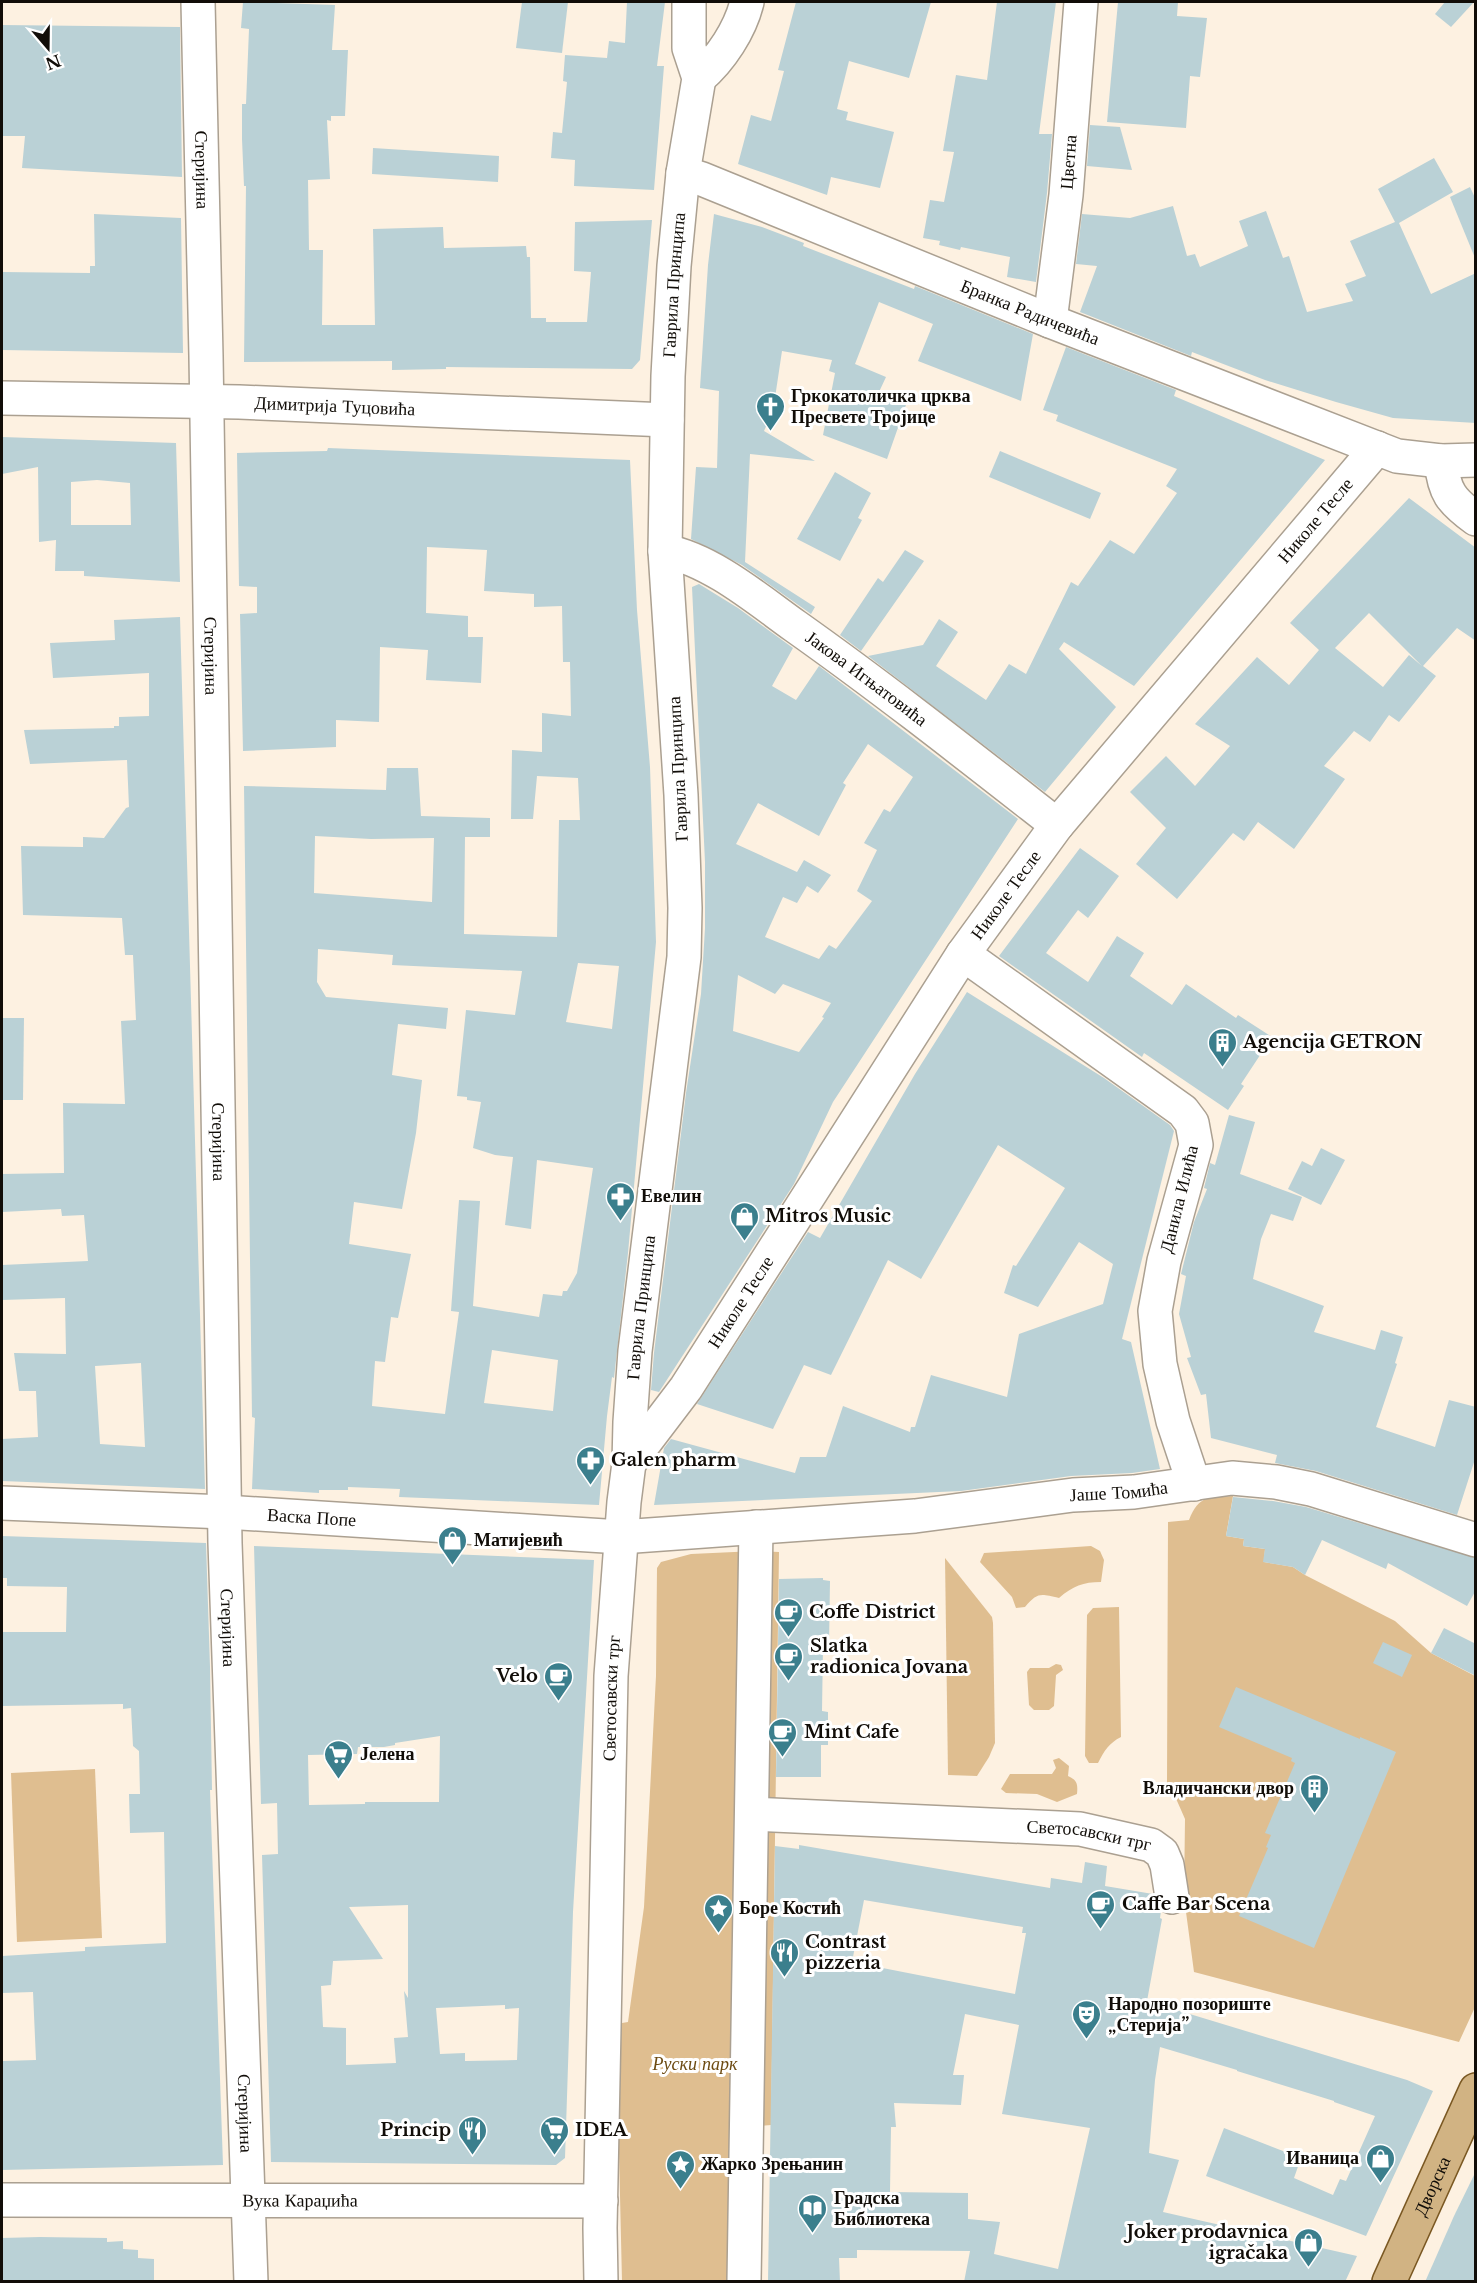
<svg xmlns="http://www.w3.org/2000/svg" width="1477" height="2283" viewBox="0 0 1477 2283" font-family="'Libre Baskerville',serif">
<rect width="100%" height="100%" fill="#fdf1e1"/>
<g fill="#dfbe90">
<path d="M1233,1496L1226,1536L1244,1539L1243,1546L1265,1549L1264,1562L1293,1567L1305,1575L1395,1621L1431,1653L1475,1676L1476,2005L1459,2042L1194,1972L1184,1897L1185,1819L1174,1794L1167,1785L1168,1522L1189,1520C1199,1495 1209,1497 1233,1496Z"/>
<path d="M1091,1546L1100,1551L1104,1560L1101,1582C1083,1582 1073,1586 1059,1598C1040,1594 1038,1592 1025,1607L1016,1608L1012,1597L980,1562L984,1553Z"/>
<polygon points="756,1551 779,1552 771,2125 746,2127 731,2281 622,2281 616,2024 628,2022 644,1907 656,1676 657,1568 661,1562 691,1554"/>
<polygon points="945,1558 992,1617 993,1623 995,1743 989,1757 977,1776 948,1775"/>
<path d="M1119,1607L1121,1737C1109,1743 1104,1751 1098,1763H1089L1085,1756L1087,1615L1093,1608Z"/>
<polygon points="1056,1664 1061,1665 1063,1670 1056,1675 1054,1706 1049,1710 1034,1710 1029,1705 1027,1672 1030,1668 1049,1668"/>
<path d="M1059,1758L1069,1766L1068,1776C1077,1780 1078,1784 1077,1794L1057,1802L1037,1794L1006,1793L1001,1789L1010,1774H1052L1056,1768L1053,1760Z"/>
<polygon points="95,1769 102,1938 17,1942 11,1773"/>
</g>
<g fill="#bad1d6" fill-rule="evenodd">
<polygon points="243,2 335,5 332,50 348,50 345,116 331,116 331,121 327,120 330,179 308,180 309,250 323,250 322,325 375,325 373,229 443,227 444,248 526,246 527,257 530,257 531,318 546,318 546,322 587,322 591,272 574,271 575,222 652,220 640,360 632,369 446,367 446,369 392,370 392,361 244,362 246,186 244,186 242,139 242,104 246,104 249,29 241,28"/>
<polygon points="522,2 568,2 562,53 516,48"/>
<polygon points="627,2 665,2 657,66 664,66 654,190 574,186 575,160 551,158 553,132 562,133 567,82 563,81 565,55 607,58 609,41 625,43"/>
<polygon points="796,2 931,2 909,78 849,61 837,109 848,112 846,120 894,132 880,188 831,177 827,195 738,164 751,115 771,121 784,71 778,70"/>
<polygon points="997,2 1056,2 1039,134 1052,134 1047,193 1036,282 1007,277 1010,257 961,247 960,250 939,245 940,241 923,238 930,200 944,202 954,152 943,151 956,75 987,80"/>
<polygon points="1118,2 1178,2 1177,16 1207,18 1200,77 1190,76 1186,128 1107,122"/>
<polygon points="1445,2 1474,2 1451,27 1435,14"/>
<polygon points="2,25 180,27 182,177 22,168 25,136 2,136"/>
<polygon points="1090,125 1120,127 1132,170 1087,166"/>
<polygon points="373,148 499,156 498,182 372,174"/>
<polygon points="1434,158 1453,192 1399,223 1431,294 1476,273 1476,423 1393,418 1336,402 1265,380 1192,352 1191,356 1080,312 1097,266 1076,264 1082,214 1130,218 1173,206 1187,256 1195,254 1200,267 1248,246 1239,221 1266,211 1283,258 1289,256 1307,312 1353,301 1345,284 1366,276 1350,241 1395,222 1378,189"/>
<polygon points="1470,187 1476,200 1475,258 1450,197"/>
<polygon points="94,214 181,218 183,353 2,350 2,272 90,273 90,266 95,266"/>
<polygon points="714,214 762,227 804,243 803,246 914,289 915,286 1033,334 1021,401 918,361 933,324 879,302 855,364 886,377 879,392 907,402 887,459 823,435 835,373 829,371 832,360 782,351 773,411 764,431 815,461 750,454 745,562 815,607 811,614 742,565 691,539 696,467 717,468 719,391 700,388 708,265"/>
<polygon points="1066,347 1176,390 1174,396 1325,460 1134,686 1064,642 1059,649 1116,707 1045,792 868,656 923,645 939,619 958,632 936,666 986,700 1009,664 1026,674 1071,582 1078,586 1110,540 1134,554 1177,493 1166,486 1177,469 1056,421 1058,415 1043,410"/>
<path d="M2,437L176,443L180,582L84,576V571H55L56,540L39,542L38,467L2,474ZM97,480L130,483L131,525H71V482Z"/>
<path d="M328,448L630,460L637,610L650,767L656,942L628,1253L614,1378L612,1377L607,1416L599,1505L399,1497L400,1489L348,1487V1490H319V1493L252,1489L255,1418L252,1417L244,786L386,790L387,768H418L421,816L490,818V837H465L464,934L557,937L559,820H580L578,778L537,776L533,819H511L512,750L542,752V713L571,716L570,662H563L562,606L534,607V594L484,591L487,550L427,547L426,613L468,616V637H483L481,683L426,680L428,650L380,647L379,722L336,720V747L243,751L240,614L257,613V587L239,586L237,453L327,451ZM315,836L371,839L434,838L432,902L314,893ZM318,949L393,955L392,965L522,971L515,1015L466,1010L457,1096L467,1097V1100L481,1102L473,1148L495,1155L513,1157L505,1225L531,1229L537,1160L593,1168L577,1273L567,1291H563L562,1296L543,1294L539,1317L473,1306L480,1201L459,1200L451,1311L459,1312L445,1414L372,1406L375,1361L385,1362L391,1317L398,1318L411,1254L349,1244L354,1202L402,1209L416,1133L422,1080L392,1075L398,1024L446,1029L448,1008L326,997L317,982ZM578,963L619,966L612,1029L566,1022ZM492,1350L558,1360L553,1411L484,1403Z"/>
<polygon points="1000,451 1101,493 1090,519 989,477"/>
<polygon points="835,472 871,493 858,518 862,520 840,561 797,539"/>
<path d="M1409,498L1476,548V641L1457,628L1423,666L1436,676L1399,722L1389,715L1370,742L1354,731L1324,766L1345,779L1294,849L1258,822L1244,841L1233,833L1177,899L1136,864L1166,828L1130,792L1166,756L1195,786L1230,746L1195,724L1257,657L1289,685L1319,650L1290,623ZM1369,613L1422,666L1409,655L1383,687L1335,648Z"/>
<polygon points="905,550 924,561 861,651 840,635 878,578 883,582"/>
<path d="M699,584L738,608L793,648L772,686L796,700L819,666L1018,819L833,1102L794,1184L659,1392L651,1390L654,1353L686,1093L701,994L705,928V862L692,587ZM868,744L913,777L890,812L884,809L864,843L877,850L857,891L872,901L836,949L829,945L819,959L765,937L783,897L797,903L807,886L818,893L831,875L804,860L797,872L736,844L758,803L819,836L846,785L843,783ZM738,975L775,994L783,984L831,1003L822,1017L824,1018L799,1052L733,1031Z"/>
<path d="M180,617L205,1489L2,1481V1439L38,1437L36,1391H19L14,1353L66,1354L65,1298L2,1300V1265L88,1261L84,1215L62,1216L61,1209L2,1212V1174L64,1173L63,1103L125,1104L121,1021L136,1020L133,955H125L122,918L23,915L21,846L83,847V837L104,838L126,808L129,807L127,760L30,764L24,730L114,728V726H119V717L149,716V673L53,678L50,643L115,640L114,620ZM141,1363L145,1447L100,1444L95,1366Z"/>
<polygon points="1080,848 1119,876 1088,918 1078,910 1046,953 1088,982 1117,936 1144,953 1130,976 1172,1005 1186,984 1236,1018 1238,1015 1272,1037 1241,1084 1244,1086 1228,1110 1144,1053 1142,1057 999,956"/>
<polygon points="967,992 1104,1078 1170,1125 1174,1131 1122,1339 1131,1342 1160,1469 1132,1473 1071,1476 961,1491 654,1505 664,1448 671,1439 795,1473 800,1457 826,1457 843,1406 910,1432 911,1427 915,1427 931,1375 1007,1397 1019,1334 1103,1304 1113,1264 1079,1242 1038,1307 1004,1293 1013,1265 1016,1266 1065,1188 998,1145 921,1279 888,1260 831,1375 804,1365 773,1429 697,1404 808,1232 820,1238 915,1074"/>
<polygon points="2,1018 24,1018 23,1100 2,1100"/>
<polygon points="1229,1115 1255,1122 1240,1174 1302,1197 1293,1221 1271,1214 1261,1239 1253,1279 1324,1306 1314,1332 1375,1350 1381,1330 1403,1337 1395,1363 1397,1364 1376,1427 1435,1447 1449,1400 1476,1407 1476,1456 1457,1515 1316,1471 1275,1463 1277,1455 1211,1438 1206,1394 1201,1395 1187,1358 1191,1357 1179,1314 1186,1276 1181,1274 1194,1222 1207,1189 1204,1188 1210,1163 1215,1165"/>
<polygon points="1321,1148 1345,1160 1321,1205 1288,1189 1302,1161 1312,1166"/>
<polygon points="1233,1497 1273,1501 1306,1507 1476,1558 1476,1590 1467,1606 1388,1563 1386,1569 1322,1540 1305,1575 1293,1567 1263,1562 1265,1549 1243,1546 1244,1539 1226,1536"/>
<polygon points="2,1536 206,1543 210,1667 212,1790 210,1790 223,2165 2,2170 2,2061 36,2060 33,1992 2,1993 2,1956 85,1951 85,1947 166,1943 164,1832 130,1833 129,1794 140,1794 139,1751 133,1746 131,1708 123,1709 123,1704 2,1706 2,1632 66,1632 67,1587 7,1586 7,1578 2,1578"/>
<path d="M254,1546L594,1560L573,1912L565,2158L556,2165L271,2162L262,1855L278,1854L277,1803L261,1804ZM440,1736L439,1802H365V1804L309,1805L308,1755L357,1754L358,1747H384L395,1745V1743ZM408,1905V1998L404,1991L408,2037L394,2038L396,2063L346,2065V2028L323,2027L321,1986L331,1985L333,1961L383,1959L349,1907ZM505,2005V2009L519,2008L517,2060L465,2061V2053L440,2054L436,2008Z"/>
<polygon points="823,1578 823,1580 830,1581 829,1646 823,1646 822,1711 828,1712 828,1745 821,1745 821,1777 776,1777 779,1579"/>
<polygon points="1444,1628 1476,1644 1476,1676 1431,1653"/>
<polygon points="1383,1642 1412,1655 1402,1677 1373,1663"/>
<polygon points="1236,1687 1360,1739 1360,1737 1396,1752 1314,1948 1239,1916 1268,1848 1266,1847 1271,1835 1265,1833 1295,1763 1291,1761 1292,1758 1219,1727"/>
<path d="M799,1845L1050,1888L1051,1878L1082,1883L1085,1862L1107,1866L1105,1886L1153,1894L1157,1908L1161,1911L1160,1918L1162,1919L1147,2001L1407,2080L1433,2091L1366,2236L1206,2176L1224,2128L1301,2158L1294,2178L1333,2195L1340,2179L1346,2181L1375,2116L1334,2102V2101L1237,2071V2070L1160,2047L1155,2080L1149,2153L1179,2160L1163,2212L1357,2256L1345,2282H964L970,2251L857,2250V2258H839L840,2282H768L775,1846L799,1849ZM864,1900L1023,1927L1022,1933H1026L1015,1994L852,1962ZM965,2014L1019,2025L1002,2114L1090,2128L1058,2269L994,2254L1000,2222L968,2219V2193L890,2192L891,2127H896L894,2103L961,2105L964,2075H953Z"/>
<polygon points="1476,2171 1476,2282 1425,2282 1454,2216"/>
<polygon points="40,2237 107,2238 107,2242 123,2241 123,2249 138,2250 138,2258 154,2259 154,2282 2,2282 2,2238"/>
</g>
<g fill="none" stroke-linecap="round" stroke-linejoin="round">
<defs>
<g id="minor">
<path id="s1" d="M198,2L206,356L225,1543L251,2282"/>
<path d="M699,78C721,59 740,30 747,2"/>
<path id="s2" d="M683,173L702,179L1050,321L1397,456L1441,461L1476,460"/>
<path id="s3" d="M1050,321L1066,195L1081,2"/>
<path id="s4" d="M2,398L239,402L667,420"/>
<path d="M1441,461C1444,492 1451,501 1476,519"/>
<path id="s5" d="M665,551C711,560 756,598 795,626C884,689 970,757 1057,825"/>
<polyline points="963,954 1183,1111 1192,1123 1196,1145 1164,1261 1155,1311 1160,1364 1173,1421 1194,1484"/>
<path id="s6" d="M629,1463L686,1388L963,954L1057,825L1377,448"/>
<path id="s7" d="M2,1503L225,1512L621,1537L915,1516L1073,1495L1134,1492L1232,1478L1276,1482L1311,1489L1476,1540"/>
<path id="s8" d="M752,1814L1080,1829L1151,1845L1162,1853L1167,1865L1172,1897"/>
<path id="s9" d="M2,2200L601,2201"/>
<path id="s10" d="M601,2282L600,2228L611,1676L624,1502L629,1463L630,1422L635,1351L684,957L685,908L681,795L665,551L668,376L674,266L683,173L699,78L689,48V2"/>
<polyline points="744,2282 756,1527"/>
</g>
<g id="major">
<path id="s11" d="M1389,2282L1476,2090"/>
</g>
</defs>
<use href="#minor" stroke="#aba091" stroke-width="36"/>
<use href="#major" stroke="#7a5822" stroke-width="36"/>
<use href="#minor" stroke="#fff" stroke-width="33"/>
<use href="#major" stroke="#d1b383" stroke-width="33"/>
</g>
<defs>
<symbol id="church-pin" viewBox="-11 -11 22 30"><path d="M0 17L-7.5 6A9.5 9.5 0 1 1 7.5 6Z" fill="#3b7f8d" stroke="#fff"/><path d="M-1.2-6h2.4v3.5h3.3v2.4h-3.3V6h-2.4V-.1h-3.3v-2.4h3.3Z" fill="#fff"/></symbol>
<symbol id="building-pin" viewBox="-11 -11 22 30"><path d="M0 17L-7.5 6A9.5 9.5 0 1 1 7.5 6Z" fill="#3b7f8d" stroke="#fff"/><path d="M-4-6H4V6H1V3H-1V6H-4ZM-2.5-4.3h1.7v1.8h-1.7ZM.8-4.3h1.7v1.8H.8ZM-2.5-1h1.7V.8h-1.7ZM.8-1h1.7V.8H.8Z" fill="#fff"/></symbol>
<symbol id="pharmacy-pin" viewBox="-11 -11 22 30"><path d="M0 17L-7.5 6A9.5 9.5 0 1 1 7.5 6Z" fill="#3b7f8d" stroke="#fff"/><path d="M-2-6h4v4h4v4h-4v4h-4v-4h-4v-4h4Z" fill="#fff"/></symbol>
<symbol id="shop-pin" viewBox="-11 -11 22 30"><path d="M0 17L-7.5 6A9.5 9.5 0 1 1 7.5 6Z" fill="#3b7f8d" stroke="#fff"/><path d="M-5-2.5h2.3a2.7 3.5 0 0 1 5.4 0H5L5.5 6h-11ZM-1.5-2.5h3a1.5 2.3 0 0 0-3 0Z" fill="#fff"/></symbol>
<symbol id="cafe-pin" viewBox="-11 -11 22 30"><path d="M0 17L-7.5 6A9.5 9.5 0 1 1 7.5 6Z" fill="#3b7f8d" stroke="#fff"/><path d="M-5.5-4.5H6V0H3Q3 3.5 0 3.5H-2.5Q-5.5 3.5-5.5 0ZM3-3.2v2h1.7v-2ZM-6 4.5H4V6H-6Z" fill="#fff"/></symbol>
<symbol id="supermarket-pin" viewBox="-11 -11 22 30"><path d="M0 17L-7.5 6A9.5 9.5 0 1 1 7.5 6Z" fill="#3b7f8d" stroke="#fff"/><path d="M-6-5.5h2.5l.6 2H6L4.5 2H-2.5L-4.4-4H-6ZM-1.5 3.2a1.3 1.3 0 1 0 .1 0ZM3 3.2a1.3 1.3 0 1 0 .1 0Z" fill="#fff"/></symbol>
<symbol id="sight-pin" viewBox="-11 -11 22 30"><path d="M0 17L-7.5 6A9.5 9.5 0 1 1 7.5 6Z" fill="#3b7f8d" stroke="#fff"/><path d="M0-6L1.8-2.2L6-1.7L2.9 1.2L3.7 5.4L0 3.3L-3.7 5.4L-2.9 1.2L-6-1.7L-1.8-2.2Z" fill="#fff"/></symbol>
<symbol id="restaurant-pin" viewBox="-11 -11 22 30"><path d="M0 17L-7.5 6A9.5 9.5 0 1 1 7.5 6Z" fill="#3b7f8d" stroke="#fff"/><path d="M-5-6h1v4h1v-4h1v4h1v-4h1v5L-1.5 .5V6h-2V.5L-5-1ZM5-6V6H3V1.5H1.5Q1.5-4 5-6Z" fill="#fff"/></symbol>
<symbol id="theatre-pin" viewBox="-11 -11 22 30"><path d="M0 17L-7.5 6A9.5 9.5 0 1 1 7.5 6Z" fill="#3b7f8d" stroke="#fff"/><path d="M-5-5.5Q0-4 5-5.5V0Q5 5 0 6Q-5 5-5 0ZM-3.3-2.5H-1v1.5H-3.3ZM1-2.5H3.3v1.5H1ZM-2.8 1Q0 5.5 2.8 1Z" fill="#fff"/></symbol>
<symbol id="library-pin" viewBox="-11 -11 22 30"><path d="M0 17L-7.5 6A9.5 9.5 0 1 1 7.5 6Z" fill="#3b7f8d" stroke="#fff"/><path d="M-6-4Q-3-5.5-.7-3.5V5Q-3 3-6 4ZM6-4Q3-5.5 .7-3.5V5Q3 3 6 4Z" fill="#fff"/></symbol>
</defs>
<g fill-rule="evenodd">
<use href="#church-pin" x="754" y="390" width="33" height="45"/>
<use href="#building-pin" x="1206" y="1026" width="33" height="45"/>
<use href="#pharmacy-pin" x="604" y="1180" width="33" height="45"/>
<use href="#shop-pin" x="728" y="1200" width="33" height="45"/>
<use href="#pharmacy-pin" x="574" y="1444" width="33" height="45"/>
<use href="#shop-pin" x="436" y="1524" width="33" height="45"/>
<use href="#cafe-pin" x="772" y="1596" width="33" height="45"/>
<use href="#cafe-pin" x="772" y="1640" width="33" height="45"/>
<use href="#cafe-pin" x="542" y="1660" width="33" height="45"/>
<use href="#cafe-pin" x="766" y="1716" width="33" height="45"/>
<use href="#supermarket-pin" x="322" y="1738" width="33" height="45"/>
<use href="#building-pin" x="1298" y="1772" width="33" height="45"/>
<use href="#cafe-pin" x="1084" y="1888" width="33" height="45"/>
<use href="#sight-pin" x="702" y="1892" width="33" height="45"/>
<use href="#restaurant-pin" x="768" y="1936" width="33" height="45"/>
<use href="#theatre-pin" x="1070" y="1998" width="33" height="45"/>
<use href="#restaurant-pin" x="456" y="2114" width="33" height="45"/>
<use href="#supermarket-pin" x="538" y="2114" width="33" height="45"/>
<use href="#shop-pin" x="1364" y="2142" width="33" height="45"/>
<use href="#sight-pin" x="664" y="2148" width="33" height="45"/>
<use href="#library-pin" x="796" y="2192" width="33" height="45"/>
<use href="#shop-pin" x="1292" y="2226" width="33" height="45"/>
</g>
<g text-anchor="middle" stroke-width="6" stroke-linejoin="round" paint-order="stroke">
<g font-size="18" fill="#110d08" stroke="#fff">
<text dy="6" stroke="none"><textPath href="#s3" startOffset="160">Цветна</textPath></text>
<text dy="6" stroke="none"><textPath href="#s1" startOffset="168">Стеријина</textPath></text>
<text dy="6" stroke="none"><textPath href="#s10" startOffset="2002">Гаврила Принципа</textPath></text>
<text dy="6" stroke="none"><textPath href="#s2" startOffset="374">Бранка Радичевића</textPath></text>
<text dy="6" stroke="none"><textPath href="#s4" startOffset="333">Димитрија Туцовића</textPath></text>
<text dy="6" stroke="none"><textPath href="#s6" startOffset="1168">Николе Тесле</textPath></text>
<text dy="6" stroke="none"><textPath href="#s1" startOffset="654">Стеријина</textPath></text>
<text dy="6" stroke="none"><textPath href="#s5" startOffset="240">Јакова Игњатовића</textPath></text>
<text transform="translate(678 769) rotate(-93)" y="6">Гаврила Принципа</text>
<text dy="6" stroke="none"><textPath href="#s6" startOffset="682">Николе Тесле</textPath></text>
<text dy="6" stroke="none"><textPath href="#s1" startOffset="1140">Стеријина</textPath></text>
<text transform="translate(1179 1199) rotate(-76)" y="6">Данила Илића</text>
<text dy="6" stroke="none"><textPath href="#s6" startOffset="196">Николе Тесле</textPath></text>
<text dy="6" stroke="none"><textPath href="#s10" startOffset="976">Гаврила Принципа</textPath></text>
<text dy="6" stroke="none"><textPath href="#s7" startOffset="1120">Јаше Томића</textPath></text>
<text dy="6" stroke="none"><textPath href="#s7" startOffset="310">Васка Попе</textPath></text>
<text dy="6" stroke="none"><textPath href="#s1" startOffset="1626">Стеријина</textPath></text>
<text dy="6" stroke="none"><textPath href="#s10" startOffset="584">Светосавски трг</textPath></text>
<text dy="6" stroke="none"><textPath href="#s8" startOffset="338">Светосавски трг</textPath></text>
<text dy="6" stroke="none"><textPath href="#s1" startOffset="2112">Стеријина</textPath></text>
<text dy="6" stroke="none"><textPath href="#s11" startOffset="105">Дворска</textPath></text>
<text dy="6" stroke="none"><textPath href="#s9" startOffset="298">Вука Караџића</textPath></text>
</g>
<g font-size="18" font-weight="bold" fill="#110d08" stroke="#fff" text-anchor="start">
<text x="791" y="402">Гркокатоличка црква<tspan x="791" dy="21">Пресвете Тројице</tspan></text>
<text x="1243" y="1048">Agencija GETRON</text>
<text x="641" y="1202">Евелин</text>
<text x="765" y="1222">Mitros Music</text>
<text x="611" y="1466">Galen pharm</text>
<text x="474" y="1546">Матијевић</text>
<text x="809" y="1618">Coffe District</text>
<text x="810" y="1652">Slatka<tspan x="810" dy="21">radionica Jovana</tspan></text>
<text x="538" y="1682" text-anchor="end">Velo</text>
<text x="804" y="1738">Mint Cafe</text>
<text x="360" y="1760">Јелена</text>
<text x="1294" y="1794" text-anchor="end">Владичански двор</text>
<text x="1122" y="1910">Caffe Bar Scena</text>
<text x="739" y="1914">Боре Костић</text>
<text x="805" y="1948">Contrast<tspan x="805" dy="21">pizzeria</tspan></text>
<text x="1108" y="2010">Народно позориште<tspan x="1108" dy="21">„Стерија”</tspan></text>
<text x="451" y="2136" text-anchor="end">Princip</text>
<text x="575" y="2136">IDEA</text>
<text x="1359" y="2164" text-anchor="end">Иваница</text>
<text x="701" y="2170">Жарко Зрењанин</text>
<text x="834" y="2204">Градска<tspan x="834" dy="21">Библиотека</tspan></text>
<text x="1288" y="2238" text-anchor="end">Joker prodavnica<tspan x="1288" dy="21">igračaka</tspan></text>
</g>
<g font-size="18" font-style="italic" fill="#6d4b12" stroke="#fff">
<text x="695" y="2070">Руски парк</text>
</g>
</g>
<rect width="1477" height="2283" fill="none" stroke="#110d08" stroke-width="6"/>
<g transform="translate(48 48) rotate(160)" stroke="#ffffff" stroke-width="4.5" paint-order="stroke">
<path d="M0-4.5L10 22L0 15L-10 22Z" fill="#110d08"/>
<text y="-9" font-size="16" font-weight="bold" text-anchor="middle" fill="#110d08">N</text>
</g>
</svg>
